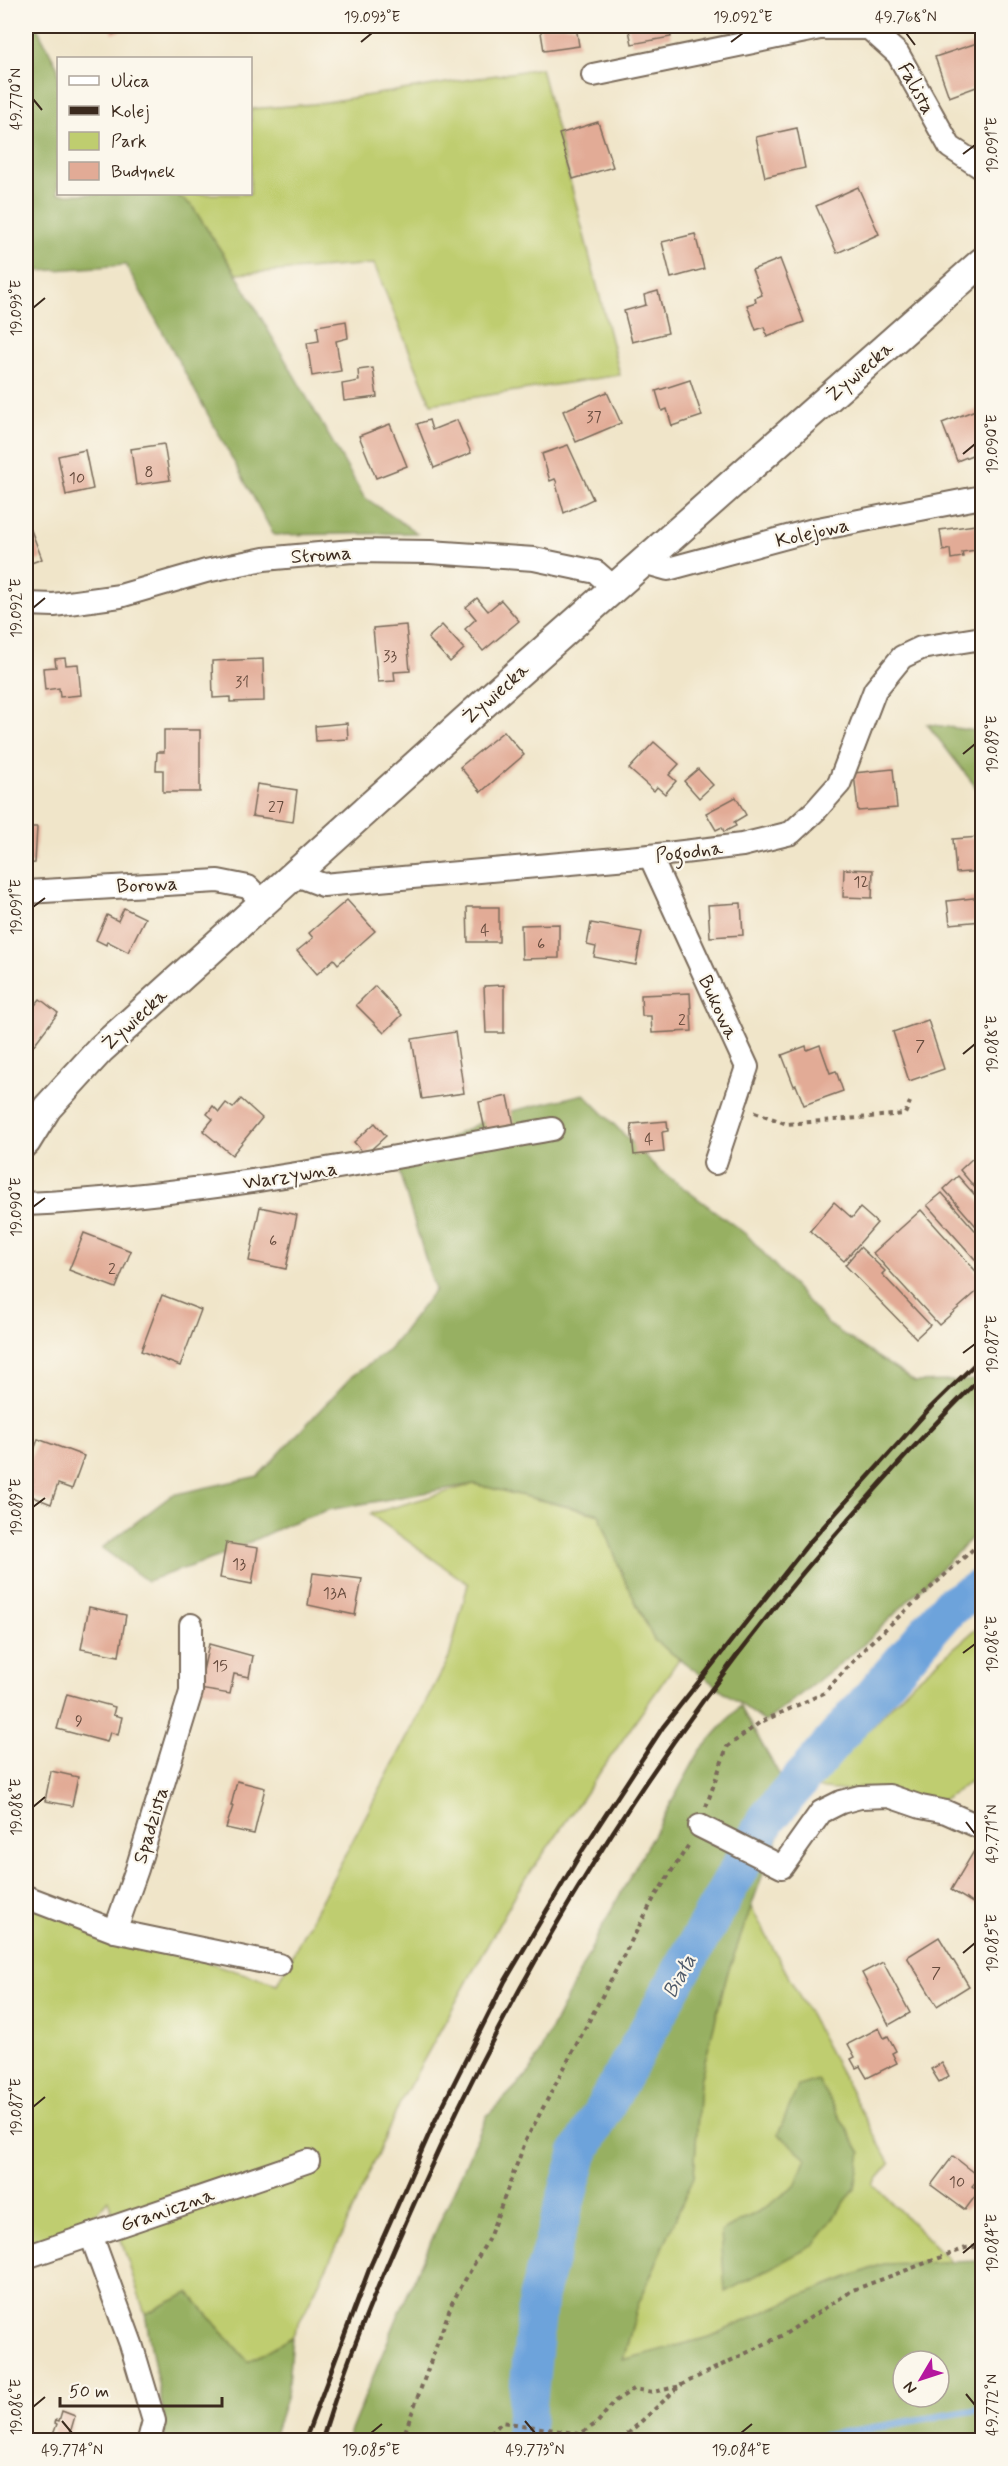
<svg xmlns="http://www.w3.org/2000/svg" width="1008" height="2466" viewBox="0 0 1008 2466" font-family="Mynerve,sans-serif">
<rect width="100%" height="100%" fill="#fbf7ec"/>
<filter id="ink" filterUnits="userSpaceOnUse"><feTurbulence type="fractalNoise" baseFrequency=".0167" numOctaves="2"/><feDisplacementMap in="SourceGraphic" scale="12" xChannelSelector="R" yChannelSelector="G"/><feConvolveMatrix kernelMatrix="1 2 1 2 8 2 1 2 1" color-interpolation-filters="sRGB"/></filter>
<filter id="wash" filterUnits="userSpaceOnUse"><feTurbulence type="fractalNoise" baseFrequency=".008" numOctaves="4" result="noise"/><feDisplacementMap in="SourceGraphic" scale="24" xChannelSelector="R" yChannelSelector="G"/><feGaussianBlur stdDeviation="1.35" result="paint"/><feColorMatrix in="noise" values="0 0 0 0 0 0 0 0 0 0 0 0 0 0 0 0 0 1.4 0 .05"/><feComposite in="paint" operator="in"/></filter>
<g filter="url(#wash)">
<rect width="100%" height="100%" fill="#f0e5c9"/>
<g fill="#bfcd6f" stroke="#7d7c46" stroke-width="1.5">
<polygon points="541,68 620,375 431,404 374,264 236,274 192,206 176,194 250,194 251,109 314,104"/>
<polygon points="474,1484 600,1515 623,1576 654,1640 679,1659 518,1890 400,2103 336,2248 292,2337 248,2362 189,2293 145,2314 108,2200 93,2218 26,2246 26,1905 277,1984 449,1658 468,1584 370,1514"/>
<polygon points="982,1624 982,1773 944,1800 813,1788 915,1681"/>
<polygon points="751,1907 890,2164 873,2184 951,2262 883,2264 797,2297 710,2337 623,2360 638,2305 694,2176 700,2081 726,1978"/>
</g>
<g fill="#97b062" stroke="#696d40" stroke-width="1.5" fill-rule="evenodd">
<polygon points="26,26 36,26 58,68 58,194 176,194 192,206 236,274 364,497 417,533 274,535 126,265 26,272"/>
<polygon points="927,724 982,732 982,795"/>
<polygon points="584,1094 658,1169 747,1235 829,1325 915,1382 982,1380 982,1531 974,1536 861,1647 765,1722 654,1640 623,1576 599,1514 474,1484 328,1510 288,1524 218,1557 147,1581 102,1548 172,1495 258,1476 352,1376 389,1350 435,1290 397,1165 495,1115"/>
<path d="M740,1706L794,1800L761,1879L726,1978L700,2081L694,2176L638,2305L623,2360L710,2337L797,2297L883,2264L982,2261V2440H347L400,2311L487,2116L530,2072L603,1925L700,1751ZM903,2361H939V2397H903Z"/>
<polygon points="818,2080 861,2153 855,2188 814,2245 725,2292 721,2232 763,2209 795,2186 806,2158 778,2134 798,2086"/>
<polygon points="189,2293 248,2362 292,2337 287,2395 272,2440 165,2440 164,2416 145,2314"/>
</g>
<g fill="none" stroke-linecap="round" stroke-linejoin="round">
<polyline stroke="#6da3db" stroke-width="7" points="799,2440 982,2409"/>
<polyline stroke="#6da3db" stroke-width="39" points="524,2440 538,2297 579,2153 767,1819 949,1607 982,1587"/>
</g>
<g id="blocks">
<g fill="#e2ab96">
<polygon points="110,26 132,26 113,34"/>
<polygon points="540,26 576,26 579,46 544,51"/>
<polygon points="628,26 669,26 671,37 632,44"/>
<polygon points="977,43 982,60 982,85 949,97 935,57"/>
<polygon points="598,122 613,167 573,179 559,134"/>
<polygon points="797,128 805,168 765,177 756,137"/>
<polygon points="858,187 879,234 837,253 816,206"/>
<polygon points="695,234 704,269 671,278 662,242"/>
<polygon points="780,259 804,322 767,336 764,327 756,330 747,305 756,302 755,298 762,295 752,270"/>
<polygon points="658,291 668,333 632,342 624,311 646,305 644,295"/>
<polygon points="346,321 348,338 336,341 341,371 312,376 307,343 319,341 317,326"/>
<polygon points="373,368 377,397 344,401 342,384 359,381 358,370"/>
<polygon points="690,380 702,416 672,426 667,409 662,411 656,391"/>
<polygon points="607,392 621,423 576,442 563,411"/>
<polygon points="978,409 982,419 982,451 957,461 942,423"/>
<polygon points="429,420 432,430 457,420 471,453 434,468 417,424"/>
<polygon points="390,424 407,466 376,478 359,436"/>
<polygon points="164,444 170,480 136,485 131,449"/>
<polygon points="568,445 593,499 564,513 556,484 557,483 555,479 550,481 542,454"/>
<polygon points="85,450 93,489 66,495 58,456"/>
<polygon points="982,524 982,549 962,552 963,557 951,559 950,549 943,551 940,530"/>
<polygon points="31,530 42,559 26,565 26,532"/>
<polygon points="477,598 488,611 501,600 519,621 483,651 465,629 476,619 466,607"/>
<polygon points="406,625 410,671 394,672 395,681 378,682 373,628"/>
<polygon points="442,625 464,649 450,662 428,638"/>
<polygon points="65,658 66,665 78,664 81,695 60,697 59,688 45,690 43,668 56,667 55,659"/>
<polygon points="263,659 264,701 230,702 230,697 213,698 212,661"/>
<polygon points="347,723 348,739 316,741 315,726"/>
<polygon points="164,730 200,730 200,792 163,792 163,770 156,770 157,752 164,752"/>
<polygon points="504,731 524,755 481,792 460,767"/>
<polygon points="654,742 679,764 669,775 676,781 665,794 657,787 654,791 629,769"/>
<polygon points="698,769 713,785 699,798 684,781"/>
<polygon points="893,769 897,808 858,811 854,773"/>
<polygon points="257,784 297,790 293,822 252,816"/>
<polygon points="736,797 746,815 734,822 736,826 724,832 722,827 716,830 706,813"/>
<polygon points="26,827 37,827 35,863 26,864"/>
<polygon points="980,837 982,871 956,873 953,839"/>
<polygon points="844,869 873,870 872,898 843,897"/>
<polygon points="982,897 982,921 950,924 947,901"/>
<polygon points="347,900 375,931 338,964 334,959 317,974 297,951 313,938 309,933"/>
<polygon points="741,903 743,935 710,937 708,905"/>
<polygon points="467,907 499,907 499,942 468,942"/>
<polygon points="124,908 145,918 128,952 107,941 106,945 96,940 107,915 118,921"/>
<polygon points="591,923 642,932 636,965 594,957 596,947 587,945"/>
<polygon points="559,924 559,958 522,959 521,925"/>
<polygon points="504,985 504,1033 486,1033 484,986"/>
<polygon points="375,986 402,1015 384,1033 356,1005"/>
<polygon points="690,993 692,1031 652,1033 651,1016 642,1016 641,995"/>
<polygon points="40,999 58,1013 30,1050 26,1046 26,1016"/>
<polygon points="928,1020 944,1069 909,1081 893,1032"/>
<polygon points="455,1032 464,1093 422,1099 412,1039"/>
<polygon points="820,1045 830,1073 836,1071 843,1091 804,1105 796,1085 794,1086 782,1055 806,1046 807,1050"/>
<polygon points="508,1096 514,1125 485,1130 479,1102"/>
<polygon points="241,1099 262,1118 232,1155 203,1131 213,1119 207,1114 213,1106 219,1112 226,1103 233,1108"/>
<polygon points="667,1121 668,1131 662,1132 664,1152 634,1155 631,1124"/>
<polygon points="375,1123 386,1136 365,1155 354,1142"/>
<polygon points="974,1157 982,1166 982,1196 960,1170"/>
<polygon points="958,1176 982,1203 982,1233 944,1189"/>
<polygon points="942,1193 982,1238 982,1267 927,1205"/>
<polygon points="834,1202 852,1218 860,1208 877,1223 844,1261 810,1231"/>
<polygon points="260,1207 297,1215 286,1269 249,1261"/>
<polygon points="921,1210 982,1278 982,1287 939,1325 873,1253"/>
<polygon points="84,1233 131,1251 116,1288 69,1270"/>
<polygon points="860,1247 885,1271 882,1274 930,1325 916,1338 845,1265"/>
<polygon points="162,1295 201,1310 180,1366 141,1351"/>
<polygon points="38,1439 84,1456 72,1489 58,1484 51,1504 26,1494 26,1472"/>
<polygon points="226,1543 258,1548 252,1584 220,1578"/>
<polygon points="313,1573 362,1579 355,1615 308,1605"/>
<polygon points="89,1607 126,1615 119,1656 81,1649"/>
<polygon points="209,1644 253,1656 249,1677 234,1674 230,1694 199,1689"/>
<polygon points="67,1694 115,1707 113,1715 122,1717 118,1735 110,1732 107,1742 57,1729"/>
<polygon points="51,1771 78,1777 72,1806 45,1801"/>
<polygon points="237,1781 265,1788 254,1834 226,1828 233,1806 231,1806"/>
<polygon points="974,1851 982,1857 982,1895 976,1905 951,1890"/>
<polygon points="939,1937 969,1986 937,2006 907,1957"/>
<polygon points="883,1962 910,2013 889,2025 862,1973"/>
<polygon points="879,2028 884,2038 888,2036 896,2051 892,2053 897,2063 867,2078 860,2066 856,2068 851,2059 855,2057 848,2044"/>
<polygon points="942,2063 949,2076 939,2082 931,2069"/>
<polygon points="953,2156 980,2177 972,2186 979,2191 965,2210 931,2185"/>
<polygon points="62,2411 75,2416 68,2440 51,2440 57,2424 55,2423 56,2420 59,2421"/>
</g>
</g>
</g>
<g filter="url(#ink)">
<use href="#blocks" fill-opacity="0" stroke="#7a6b5a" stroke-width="1.5"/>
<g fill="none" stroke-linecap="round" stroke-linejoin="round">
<defs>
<g id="minor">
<polyline points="593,75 820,28 869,28 898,54 950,147 982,168"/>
<polyline points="643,562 668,569 813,530 982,497"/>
<polyline points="26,604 54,605 120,596 206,571 264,559 352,551 430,552 534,559 596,572 613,587"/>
<polyline points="650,856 747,1067 715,1163"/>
<polyline points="294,874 323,885 650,856 742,845 791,833 816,810 839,784 875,690 902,657 921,648 982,638"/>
<polyline points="26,892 218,881 248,887 263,902"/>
<path d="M26,1204C203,1196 377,1160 552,1129"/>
<polyline points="700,1826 782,1867 821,1812 841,1802 860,1797 889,1796 921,1807 946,1812 982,1828"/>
<polyline points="26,1897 115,1931 137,1869 191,1692 191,1625"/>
<polyline points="115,1931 279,1965"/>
<polyline points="91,2235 131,2344 154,2421 149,2440"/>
<polyline points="26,2257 308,2161"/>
</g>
<polyline id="major" points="26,1142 47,1108 101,1049 499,690 982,262"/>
</defs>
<use href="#minor" stroke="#7a6b5a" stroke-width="26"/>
<use href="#major" stroke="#7a6b5a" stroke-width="32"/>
<g stroke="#7a6b5a" stroke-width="4" stroke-dasharray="4.5 4.5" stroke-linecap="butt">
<polyline points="755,1112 787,1124 905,1114 910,1102"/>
<polyline points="706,1807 727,1747 759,1723 824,1693 870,1643 982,1541"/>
<polyline points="402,2440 452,2303 489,2238 526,2140 654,1898 690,1843"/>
<polyline points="484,2440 502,2422 580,2434 597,2423 615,2401 634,2389 653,2392 681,2386"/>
<polyline points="621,2440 681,2385 785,2334 853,2290 966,2248 982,2246"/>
</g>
<use href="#minor" stroke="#fff" stroke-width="22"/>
<use href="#major" stroke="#fff" stroke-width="28"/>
<g stroke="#3b2a1e" stroke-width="4.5">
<polyline points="305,2440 370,2267 434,2123 505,1981 582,1851 663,1727 808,1544 931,1407 982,1357"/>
<path d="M322,2440C348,2354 385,2268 422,2186C534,1936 682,1705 865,1501C903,1458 941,1416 982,1377"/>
</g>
</g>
</g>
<path fill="none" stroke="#3b2a1e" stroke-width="2" d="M906,33L915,45M361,42L372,33M731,42L743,33M33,99L42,110M963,154L975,145M33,308L45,298M963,454L975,444M33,608L45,598M963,754L975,744M33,907L45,898M963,1054L975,1044M33,1207L45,1198M963,1353L975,1344M33,1507L45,1498M963,1653L975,1644M33,1807L45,1797M966,1822L975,1834M963,1953L975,1943M33,2107L45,2097M963,2253L975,2243M966,2394L975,2405M33,2407L45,2397M62,2421L72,2433M525,2421L535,2433M371,2433L382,2424M741,2433L752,2424"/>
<g text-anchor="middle" stroke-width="4.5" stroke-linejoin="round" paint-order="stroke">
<g font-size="16" fill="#654a3c">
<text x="594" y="422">37</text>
<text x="149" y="477">8</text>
<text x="77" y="483">10</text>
<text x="390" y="661">33</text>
<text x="242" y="687">31</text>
<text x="276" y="812">27</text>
<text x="861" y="887">12</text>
<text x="485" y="935">4</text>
<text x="541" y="949">6</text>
<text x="682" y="1025">2</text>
<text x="920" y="1051">7</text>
<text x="649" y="1144">4</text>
<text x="273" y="1246">6</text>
<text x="112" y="1274">2</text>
<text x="239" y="1569">13</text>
<text x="335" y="1598">13A</text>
<text x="220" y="1671">15</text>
<text x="79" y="1726">9</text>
<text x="936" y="1978">7</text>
<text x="957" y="2187">10</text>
</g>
<g font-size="20" fill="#3b2a1e" stroke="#fbf7ec">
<text transform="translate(917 88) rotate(61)" y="7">Falista</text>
<text transform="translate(859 371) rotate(-41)" y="7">Żywiecka</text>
<text transform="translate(812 532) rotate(-13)" y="7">Kolejowa</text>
<text transform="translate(321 554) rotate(-4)" y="7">Stroma</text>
<text transform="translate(495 693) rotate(-42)" y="7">Żywiecka</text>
<text transform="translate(689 851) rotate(-7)" y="7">Pogodna</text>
<text transform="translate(147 884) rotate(-3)" y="7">Borowa</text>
<text transform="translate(719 1007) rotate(65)" y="7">Bukowa</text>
<text transform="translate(134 1019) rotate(-43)" y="7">Żywiecka</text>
<text transform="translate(290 1175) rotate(-9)" y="7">Warzywna</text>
<text transform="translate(150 1825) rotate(-73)" y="7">Spadzista</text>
<text transform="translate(167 2209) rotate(-19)" y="7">Graniczna</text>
</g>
<g font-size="21" font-style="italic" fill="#4f5a6a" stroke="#fbf7ec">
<text transform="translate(679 1976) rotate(-61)" y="7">Biała</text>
</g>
</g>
<rect width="1008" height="2466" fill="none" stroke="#fbf7ec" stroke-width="66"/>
<rect x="57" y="57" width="195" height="138" fill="#fbf7ec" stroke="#aea59a" stroke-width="1.5"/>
<rect x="69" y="76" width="30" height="9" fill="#ffffff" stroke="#aea59a" stroke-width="1.5"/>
<text x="111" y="87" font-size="18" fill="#3b2a1e">Ulica</text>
<rect x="69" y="106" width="30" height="9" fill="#3b2a1e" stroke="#aea59a" stroke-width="1.5"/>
<text x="111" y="117" font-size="18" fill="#3b2a1e">Kolej</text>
<rect x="69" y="132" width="30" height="18" fill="#bfcd6f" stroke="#aea59a" stroke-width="1.5"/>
<text x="111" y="147" font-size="18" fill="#3b2a1e">Park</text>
<rect x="69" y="162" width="30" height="18" fill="#e2ab96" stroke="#aea59a" stroke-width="1.5"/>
<text x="111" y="177" font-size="18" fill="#3b2a1e">Budynek</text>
<g transform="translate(921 2379) rotate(231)"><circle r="28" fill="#fbf7ec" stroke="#aea59a" stroke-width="1.5"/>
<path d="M0-4.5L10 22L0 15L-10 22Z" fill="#b5179e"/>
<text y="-9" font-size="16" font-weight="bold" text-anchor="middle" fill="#3b2a1e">N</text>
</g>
<path d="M60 2397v9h162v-9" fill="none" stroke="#3b2a1e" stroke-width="3"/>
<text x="69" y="2397" font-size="18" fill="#3b2a1e" stroke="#fbf7ec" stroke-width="4.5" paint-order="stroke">50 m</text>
<rect x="33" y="33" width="942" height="2400" fill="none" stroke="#3b2a1e" stroke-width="2"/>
<g font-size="15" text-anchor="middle" fill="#3b2a1e">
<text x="372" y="22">19.093°E</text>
<text x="743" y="22">19.092°E</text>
<text x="906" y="22">49.768°N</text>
<text transform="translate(16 99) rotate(-90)" y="5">49.770°N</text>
<text transform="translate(992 145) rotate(-90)" y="5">19.091°E</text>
<text transform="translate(16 308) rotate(-90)" y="5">19.093°E</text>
<text transform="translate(992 444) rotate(-90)" y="5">19.090°E</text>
<text transform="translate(16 608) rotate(-90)" y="5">19.092°E</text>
<text transform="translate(992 744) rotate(-90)" y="5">19.089°E</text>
<text transform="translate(16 907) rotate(-90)" y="5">19.091°E</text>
<text transform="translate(992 1044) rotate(-90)" y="5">19.088°E</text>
<text transform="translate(16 1207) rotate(-90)" y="5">19.090°E</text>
<text transform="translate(992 1344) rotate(-90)" y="5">19.087°E</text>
<text transform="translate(16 1507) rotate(-90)" y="5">19.089°E</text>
<text transform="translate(992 1644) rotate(-90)" y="5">19.086°E</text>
<text transform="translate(16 1807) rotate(-90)" y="5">19.088°E</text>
<text transform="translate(992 1834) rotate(-90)" y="5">49.771°N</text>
<text transform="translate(992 1943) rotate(-90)" y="5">19.085°E</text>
<text transform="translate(16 2107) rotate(-90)" y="5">19.087°E</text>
<text transform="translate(992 2243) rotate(-90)" y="5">19.084°E</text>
<text transform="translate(992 2405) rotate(-90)" y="5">49.772°N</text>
<text transform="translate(16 2407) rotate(-90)" y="5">19.086°E</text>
<text x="72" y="2455">49.774°N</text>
<text x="371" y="2455">19.085°E</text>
<text x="535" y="2455">49.773°N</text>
<text x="741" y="2455">19.084°E</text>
</g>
</svg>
